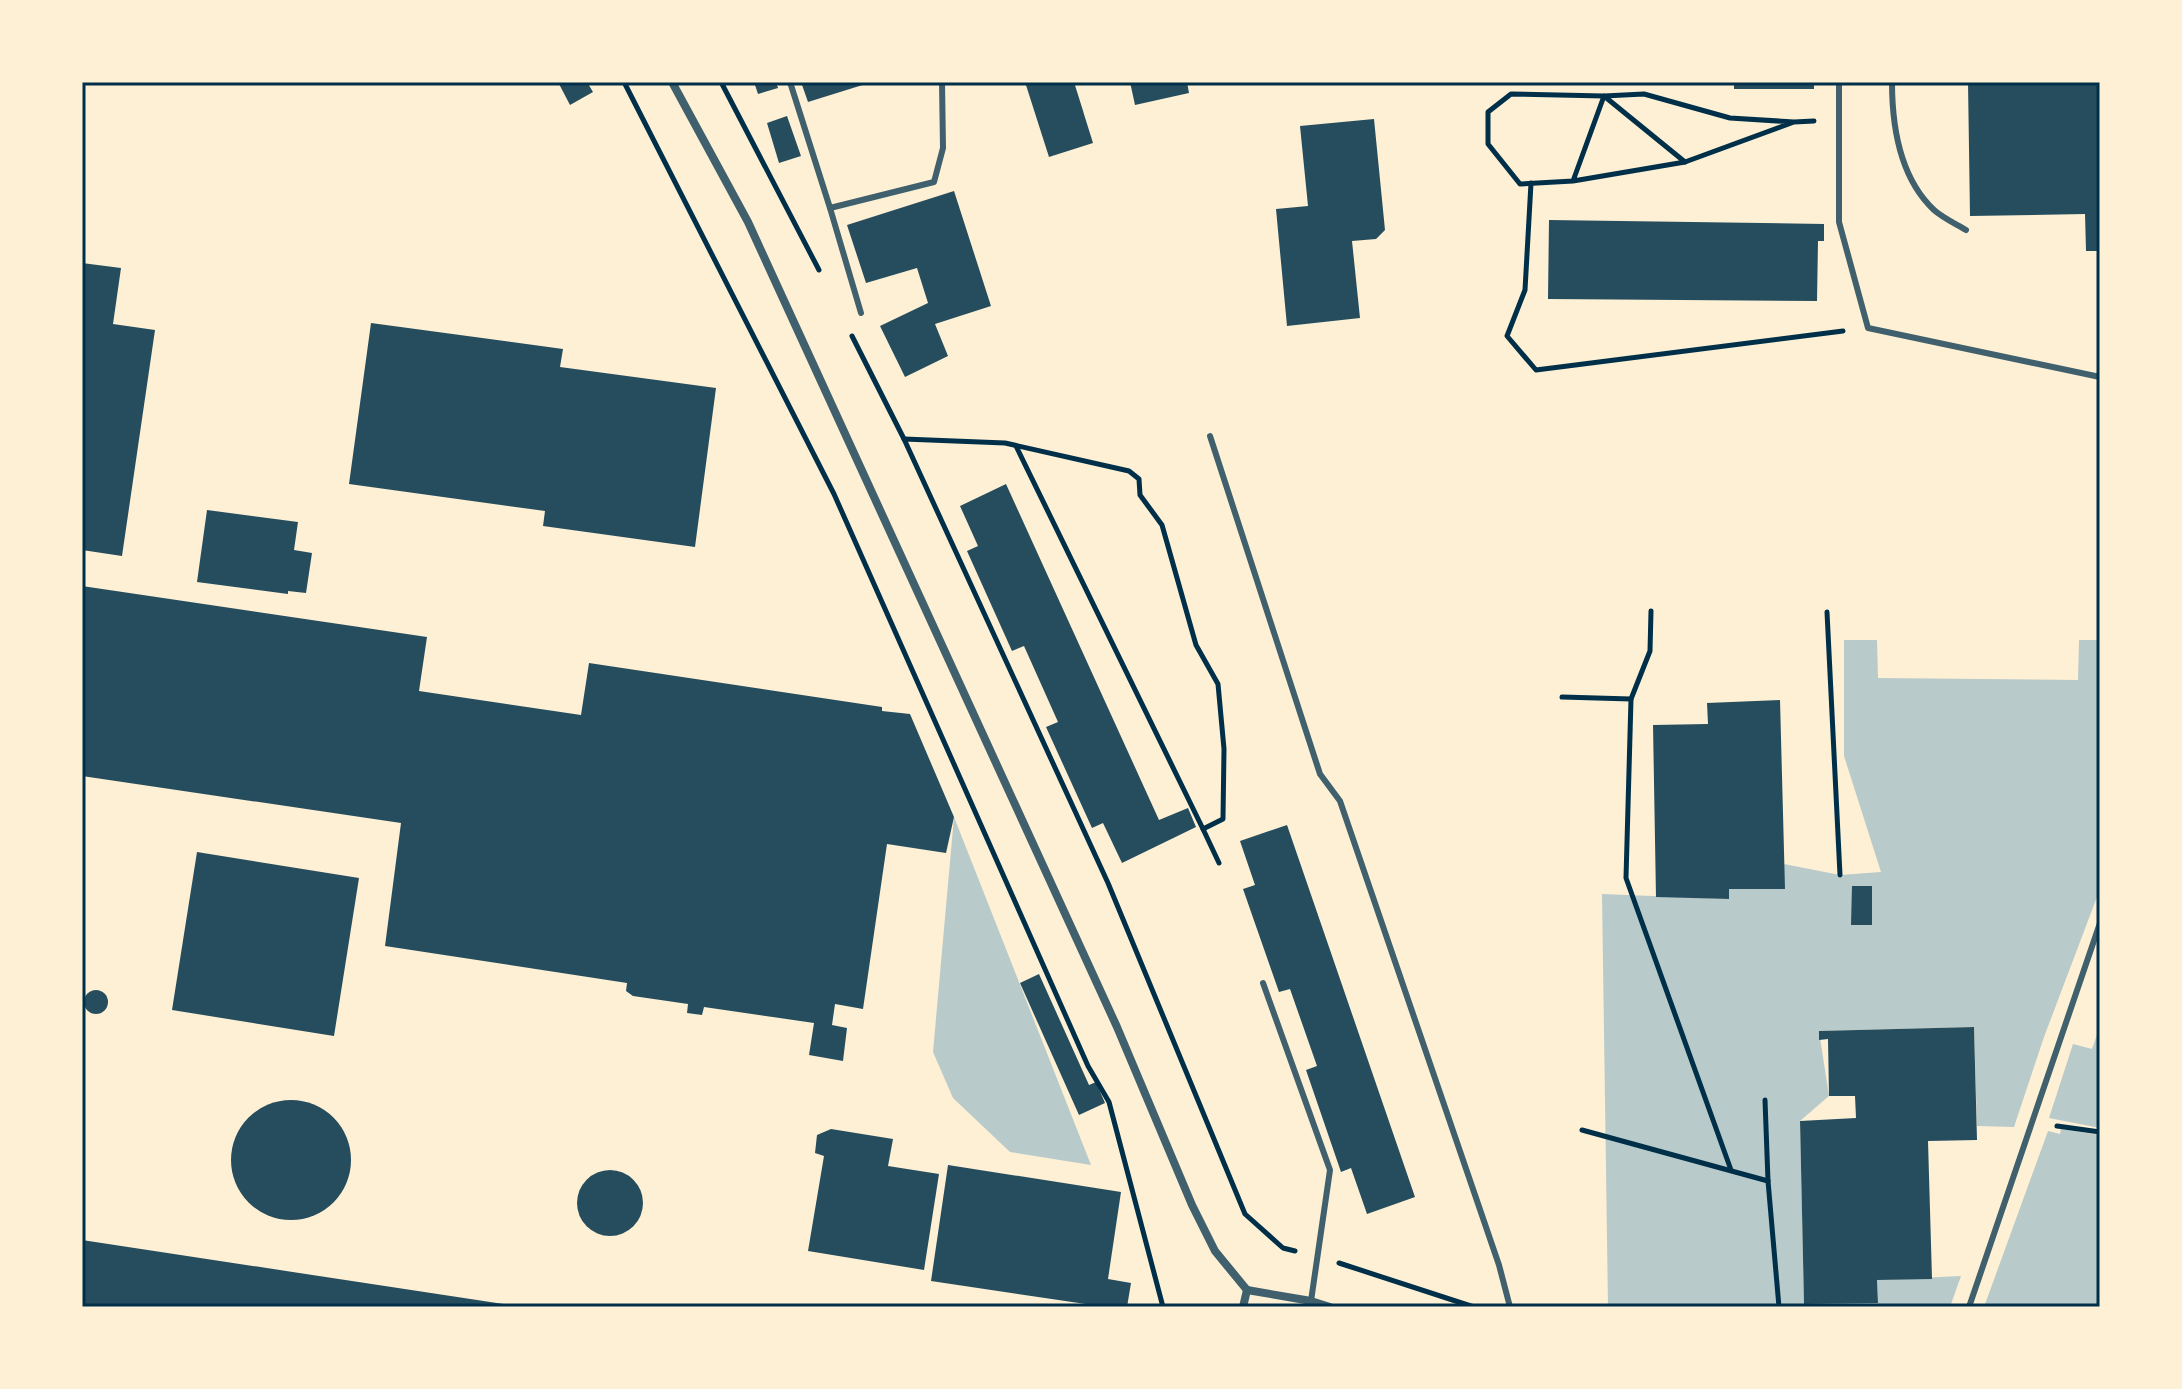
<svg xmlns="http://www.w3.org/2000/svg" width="2182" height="1389" viewBox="0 0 2182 1389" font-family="'IBM Plex Sans',sans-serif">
<rect width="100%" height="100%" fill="#fdf0d5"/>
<g fill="#b9caca">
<polygon points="1844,640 1877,640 1878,678 2078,680 2079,640 2100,640 2100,889 2044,1037 2014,1127 1977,1126 1974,1027 1819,1031 1829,1096 1800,1121 1804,1304 1878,1302 1877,1280 1961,1276 1950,1307 1608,1307 1602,894 1728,899 1729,889 1784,888 1784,864 1840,875 1881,872 1844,756"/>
<polygon points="954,817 1091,1165 1010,1152 953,1098 933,1052"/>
<polygon points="2100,1026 2100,1128 2049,1118 2073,1044 2092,1049"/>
<polygon points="2061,1129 2100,1135 2100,1307 1984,1307 2048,1131 2060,1134"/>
</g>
<g fill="#264d5e">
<polygon points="558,82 587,82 593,92 570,105"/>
<polygon points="754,82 776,82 778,88 758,94"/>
<polygon points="801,82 869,82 869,83 808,102"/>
<polygon points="1025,82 1074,82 1093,143 1049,157"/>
<polygon points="1130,82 1187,82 1189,93 1135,105"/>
<rect x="1734" y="82" width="80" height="7"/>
<polygon points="1968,82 2100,82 2100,251 2086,251 2085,214 1970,216"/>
<polygon points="787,116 801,156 779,163 767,123"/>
<polygon points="1374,119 1385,230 1376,239 1352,241 1360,318 1287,326 1276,209 1308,206 1300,126"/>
<polygon points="954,191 991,306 935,324 948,356 905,377 880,326 928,303 917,268 866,283 847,225"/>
<polygon points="1549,220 1824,224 1824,241 1818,241 1817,301 1548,299"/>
<polygon points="82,263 121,268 113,324 155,330 122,556 82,550"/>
<polygon points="371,323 563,349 560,367 716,388 695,547 543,526 545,511 349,484"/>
<polygon points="1006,484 1159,820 1188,808 1196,827 1122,863 1103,823 1092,828 1046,727 1058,722 1024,646 1012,651 967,551 978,546 960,506"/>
<polygon points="207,510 298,522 294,550 312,553 306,593 288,591 288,594 197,582"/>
<polygon points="82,586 427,637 419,691 581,715 589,663 882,707 882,711 910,714 954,817 946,853 887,844 863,1009 835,1004 832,1025 847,1028 843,1061 809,1055 814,1023 704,1007 702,1015 687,1013 688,1004 633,996 626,991 627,983 385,946 401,823 82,776"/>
<polygon points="1780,700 1785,889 1729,889 1729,899 1656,897 1653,725 1708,724 1707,703"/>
<polygon points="1287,825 1415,1197 1367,1214 1351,1168 1341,1172 1306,1070 1317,1066 1290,989 1279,992 1243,889 1255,885 1240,841"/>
<polygon points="197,852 359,878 334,1036 172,1010"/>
<polygon points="1852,886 1872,886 1872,925 1851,925"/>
<polygon points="1039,974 1089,1085 1096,1082 1105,1103 1079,1115 1020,983"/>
<circle cx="96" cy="1002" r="12"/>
<polygon points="1974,1027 1977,1140 1928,1141 1932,1279 1877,1280 1878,1303 1804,1304 1800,1121 1856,1118 1855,1096 1829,1096 1828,1039 1819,1040 1819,1031"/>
<circle cx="291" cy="1160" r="60"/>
<polygon points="831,1129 893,1139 888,1166 939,1174 924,1270 808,1251 824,1156 815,1153 817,1135"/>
<polygon points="948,1165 1121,1192 1108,1279 1131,1283 1127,1307 1106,1307 931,1281"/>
<circle cx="610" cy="1203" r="33"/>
<polygon points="82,1240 510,1305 510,1307 82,1307"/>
</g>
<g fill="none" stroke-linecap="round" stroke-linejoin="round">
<g stroke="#003049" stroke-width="5">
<polyline points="624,82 834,494 1088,1066 1109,1102 1163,1307"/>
<polyline points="721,82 819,270"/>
<polyline points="1794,122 1730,118 1644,94 1604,96 1685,162 1794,122 1814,121"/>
<polyline points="1573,181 1604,96 1511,94 1488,112 1488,144 1520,184 1573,181 1685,162"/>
<polyline points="1531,183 1525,290 1507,336 1536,370 1843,331"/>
<polyline points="852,336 904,439"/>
<polyline points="1016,446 1203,829"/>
<polyline points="1827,612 1840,875"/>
<polyline points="1562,697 1631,699 1650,651 1651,611"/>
<polyline points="1631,699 1626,878 1731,1170"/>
<polyline points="1219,863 1203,829 1223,819 1224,749 1218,684 1196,645 1162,525 1140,495 1139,479 1129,471 1005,443 904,439 1108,883 1245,1214 1283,1248 1295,1251"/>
<polyline points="1765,1100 1768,1181 1779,1307"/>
<polyline points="2057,1126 2100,1132"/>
<polyline points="1582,1130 1768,1181"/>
<polyline points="1339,1263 1474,1307"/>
</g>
<g stroke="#3f606c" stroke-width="6">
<polyline points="790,82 830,208 934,182 943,148 942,82"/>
<polyline points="1839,82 1839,222 1868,328 2100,377"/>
<path d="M1892,82C1892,127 1900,178 1934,210C1943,218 1956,224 1966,230"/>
<polyline points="830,208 861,313"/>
<polyline points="1210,436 1320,774 1340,801 1499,1265 1510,1307"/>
<polyline points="1263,983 1330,1170 1311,1301"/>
<polyline points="1969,1307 2100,923"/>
</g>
<g stroke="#3f606c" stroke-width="8">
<polyline points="672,82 748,222 1117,1027 1192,1205 1215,1251 1247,1290"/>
<polyline points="1247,1290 1311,1301 1330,1307"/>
<polyline points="1243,1307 1247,1290"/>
</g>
</g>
<rect width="2182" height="1389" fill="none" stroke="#fdf0d5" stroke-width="168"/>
<rect x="84" y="84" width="2014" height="1221" fill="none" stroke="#003049" stroke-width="3"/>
</svg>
